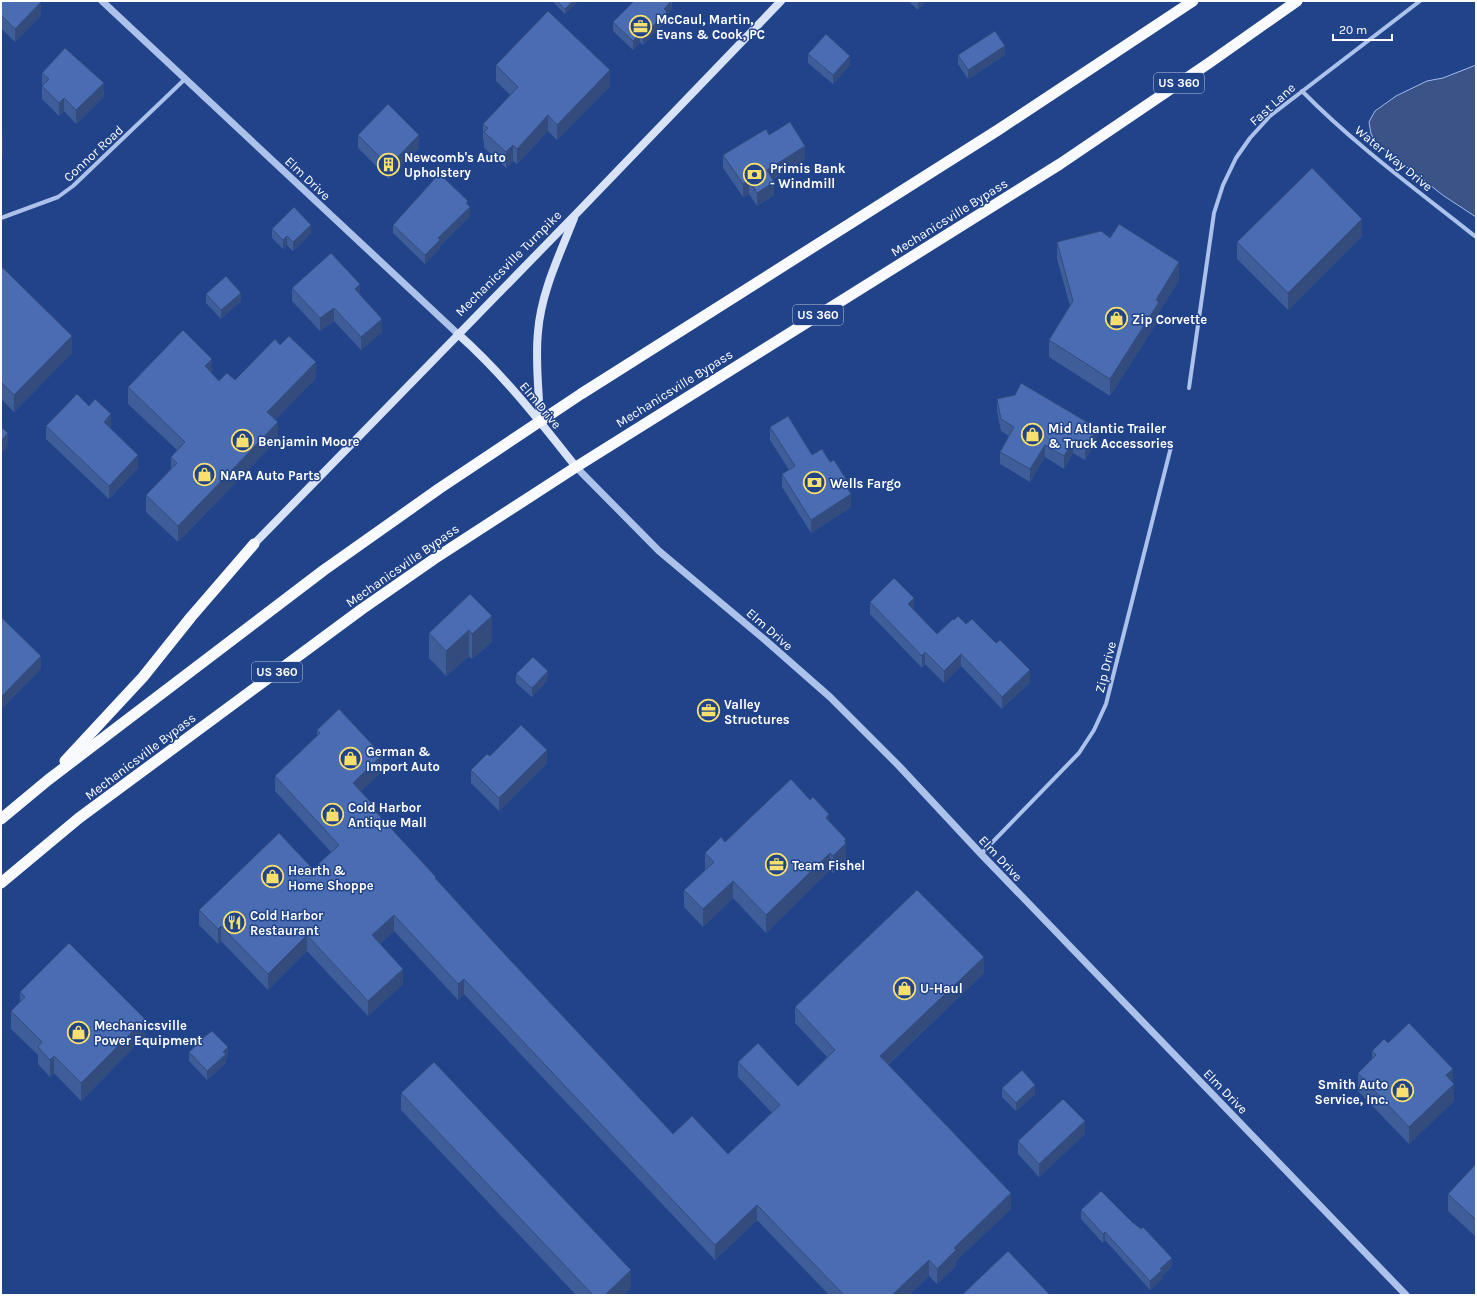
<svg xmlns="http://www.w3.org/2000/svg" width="1477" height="1296" viewBox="0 0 1477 1296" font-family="Karla,sans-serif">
<rect width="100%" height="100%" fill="#21438a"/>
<polygon fill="#3b5387" stroke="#a1bbec" points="1476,65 1476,217 1444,196 1377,144 1371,134 1369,122 1375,111 1396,96 1427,81 1443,78"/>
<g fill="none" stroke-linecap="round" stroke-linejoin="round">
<g stroke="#adc2eb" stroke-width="4">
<path d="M1302,91C1355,145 1417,190 1476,237"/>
<polyline points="1,218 58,197 73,186 184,80"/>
<polyline points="1189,388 1214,213 1223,185 1236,158 1250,138 1270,116 1420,1"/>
<polyline points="981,854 1079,753 1094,730 1106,704 1172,443"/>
</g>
<g stroke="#adc2eb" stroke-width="7">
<polyline points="102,1 458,334"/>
<polyline points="576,467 659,551 764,639 830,697 899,766 981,854 1406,1295"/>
</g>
<g stroke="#d8e3f8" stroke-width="8">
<path d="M458,334C503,374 539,420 576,467"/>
<path d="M540,421C539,391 535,361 538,332C541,292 560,254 574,218"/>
<polyline points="254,544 576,214 781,1"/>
</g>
<g stroke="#f8fafe" stroke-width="11">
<polyline points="65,761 143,677 191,617 254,544"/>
<polyline points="1,819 48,780 324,570 440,488 581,394 998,130 1193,1"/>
<polyline points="1,883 79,818 362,609 434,559 576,467 1060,164 1209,63 1297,1"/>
</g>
</g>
<g fill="#3f5d99">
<polygon points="1,1 41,15 15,42 1,28"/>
<polygon points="554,1 578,1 565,14 554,3"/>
<polygon points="672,1 672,9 667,14 667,20 643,45 640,42 633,50 613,31 613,22"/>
<polygon points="908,1 926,1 918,10"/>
<polygon points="808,54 850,65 833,84 808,63"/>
<polygon points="958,55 1005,55 968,79 958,64"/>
<polygon points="496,65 610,86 557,140 548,131 517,164 513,161 506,168 484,148 484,141 483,140 483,124 510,95 496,81"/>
<polygon points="42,73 104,96 76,124 64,111 59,116 42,99"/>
<polygon points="358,135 419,148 389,179 358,148"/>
<polygon points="769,135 805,159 772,180 774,195 757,206 749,194 743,197 723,168 723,155"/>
<polygon points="468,204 470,216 440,246 440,248 425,264 393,233 393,225"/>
<polygon points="272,229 311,233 293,251 287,245 283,249 272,238"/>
<polygon points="1362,236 1288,310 1237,259 1237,242"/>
<polygon points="1057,242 1179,280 1159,312 1159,319 1110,396 1049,357 1049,340 1070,306 1057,259"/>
<polygon points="1,266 72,353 14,412 1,399"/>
<polygon points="292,288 360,294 382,332 361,350 334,321 320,331 292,301"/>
<polygon points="206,294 241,301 221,319 206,303"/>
<polygon points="212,374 219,381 316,378 275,420 278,439 178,542 146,512 146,495 171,470 171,457 177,450 128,404 128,387"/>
<polygon points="997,399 1097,440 1085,460 1073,453 1064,469 1045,457 1030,482 1000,464 1000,452 1009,436 1001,431 997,411"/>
<polygon points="46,426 111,428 110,428 138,468 109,499 46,439"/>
<polygon points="770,427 812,455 846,486 851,507 811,533 782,487 782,474 789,470 770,440"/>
<polygon points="470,594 492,642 472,659 469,656 446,676 429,658 429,633"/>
<polygon points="870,602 914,610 937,634 954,620 966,624 1030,682 1002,709 961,666 944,683 925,664 922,668 870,614"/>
<polygon points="516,674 548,680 532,697 516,683"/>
<polygon points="317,730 382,771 361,791 377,814 498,947 673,1134 728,1154 772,1113 738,1077 738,1062 798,1086 827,1057 795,1023 795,1007 984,973 888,1065 1011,1209 956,1261 956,1266 937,1284 929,1276 909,1295 829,1295 757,1220 715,1260 464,994 458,1000 394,931 380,944 403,984 368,1016 307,951 268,990 221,941 218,944 199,925 199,910 313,869 331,852 275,791 275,776 317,736"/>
<polygon points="490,756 547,763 499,811 471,783 471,770"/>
<polygon points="829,821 846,861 833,873 830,870 766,933 733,898 703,927 684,907 684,890 705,870 705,853 725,842"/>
<polygon points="20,992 145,1036 81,1101 54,1073 50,1077 38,1064 38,1055 11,1029 11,1011 20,1002"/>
<polygon points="1388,1043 1453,1082 1454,1101 1409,1144 1358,1091 1358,1073 1372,1060 1372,1051"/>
<polygon points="195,1044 228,1056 226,1058 226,1063 207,1080 189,1061 189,1052 195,1046"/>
<polygon points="1002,1088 1035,1094 1016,1111 1002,1097"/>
<polygon points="401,1093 631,1287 623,1295 576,1295 401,1110"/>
<polygon points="1085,1134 1039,1177 1018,1154 1018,1141"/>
<polygon points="1476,1164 1476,1237 1448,1211 1448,1194"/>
<polygon points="1081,1210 1172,1266 1162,1276 1162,1279 1150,1290 1105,1240 1103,1243 1081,1219"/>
</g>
<g fill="#334c7d">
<polygon points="573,1 578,1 565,14 565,9"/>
<polygon points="671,1 672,9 667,14 667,20 643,45 643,36 664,9"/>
<polygon points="918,1 926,1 918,10"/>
<polygon points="41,2 41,15 15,42 15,29"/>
<polygon points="640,33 640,42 633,50 633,41"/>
<polygon points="1005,46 1005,55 968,79 968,70"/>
<polygon points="850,56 850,65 833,84 833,75"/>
<polygon points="610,70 610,86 557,140 557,125"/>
<polygon points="104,83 104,96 76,124 76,110"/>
<polygon points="64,98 64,111 59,116 59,103"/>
<polygon points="548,115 548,131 517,164 517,149"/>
<polygon points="419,135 419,148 389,179 389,166"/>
<polygon points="3,139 3,157 1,157 1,140"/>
<polygon points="513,145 513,161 506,168 506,152"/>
<polygon points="805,146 805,159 767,183 767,170"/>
<polygon points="749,180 749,194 743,197 743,184"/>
<polygon points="774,182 774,195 757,206 757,193"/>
<polygon points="468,201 468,209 470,207 470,216 440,246 440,248 425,264 425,255"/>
<polygon points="1362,219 1362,236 1288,310 1288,293"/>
<polygon points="311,225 311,233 293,251 293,242"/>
<polygon points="287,236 287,245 283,249 283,240"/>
<polygon points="1179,262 1179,280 1159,312 1159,319 1110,396 1110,379 1156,300"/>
<polygon points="360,284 360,297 355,289"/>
<polygon points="241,293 241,301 221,319 221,310"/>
<polygon points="334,308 334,321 320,331 320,318"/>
<polygon points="382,319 382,332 361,350 361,337"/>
<polygon points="72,336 72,353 14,412 14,395"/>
<polygon points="212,359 212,375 205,366"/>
<polygon points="316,362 316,378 267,428 267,412"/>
<polygon points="111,414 111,428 104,435 104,422"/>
<polygon points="278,422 278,439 178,542 178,526"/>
<polygon points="1097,428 1097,440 1085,460 1085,448"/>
<polygon points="8,433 8,446 1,454 1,441"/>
<polygon points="1073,441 1073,453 1064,469 1064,456"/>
<polygon points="1045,445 1045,457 1030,482 1030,469"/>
<polygon points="138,455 138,468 109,499 109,486"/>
<polygon points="846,479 846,493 843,481"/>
<polygon points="851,494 851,507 811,533 811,520"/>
<polygon points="914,598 914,610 908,604"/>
<polygon points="492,616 492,642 472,659 472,634"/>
<polygon points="469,630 469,656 446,676 446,651"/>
<polygon points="925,652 925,664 922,668 922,656"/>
<polygon points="961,654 961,666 944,683 944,671"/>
<polygon points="41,656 41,669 1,710 1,697"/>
<polygon points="1030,670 1030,682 1002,709 1002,697"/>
<polygon points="548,671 548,680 532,697 532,688"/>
<polygon points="547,750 547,763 499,811 499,798"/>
<polygon points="382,755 382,771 353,799 353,783"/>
<polygon points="829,814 829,832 826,818"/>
<polygon points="846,839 846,861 833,873 833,856"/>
<polygon points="830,853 830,870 766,933 766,915"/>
<polygon points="733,881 733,898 703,927 703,909"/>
<polygon points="394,915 394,931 372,951 372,935"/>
<polygon points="221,926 221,941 218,944 218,929"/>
<polygon points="307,935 307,951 268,990 268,974"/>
<polygon points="984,957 984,973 880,1072 880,1056"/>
<polygon points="403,969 403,984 368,1016 368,1001"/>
<polygon points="464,979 464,994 458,1000 458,984"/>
<polygon points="145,1019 145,1036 81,1101 81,1083"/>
<polygon points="228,1047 228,1056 226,1058 226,1063 207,1080 207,1071 223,1052"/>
<polygon points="54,1056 54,1073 50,1077 50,1060"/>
<polygon points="1453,1069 1453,1085 1454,1084 1454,1101 1409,1144 1409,1127 1446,1075"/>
<polygon points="1035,1085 1035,1094 1016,1111 1016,1103"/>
<polygon points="1085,1121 1085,1134 1039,1177 1039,1164"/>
<polygon points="1011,1193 1011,1209 956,1261 956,1266 937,1284 937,1269 954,1248"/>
<polygon points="757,1205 757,1220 715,1260 715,1245"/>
<polygon points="1105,1232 1105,1240 1103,1243 1103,1234"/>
<polygon points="1172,1258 1172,1266 1162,1276 1162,1279 1150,1290 1150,1281 1160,1269"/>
<polygon points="929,1260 929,1276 909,1295 892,1295"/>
<polygon points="631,1270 631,1287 623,1295 605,1295"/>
</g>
<g fill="#496cb2" stroke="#334c7d">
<polygon points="1,1 40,1 41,2 15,29 1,15"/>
<polygon points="557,1 573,1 565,9"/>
<polygon points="634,1 671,1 664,9 667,12 643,36 640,33 633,41 613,22"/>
<polygon points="548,11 610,70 557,125 548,115 517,149 513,145 506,152 484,132 488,128 483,124 518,87 496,65"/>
<polygon points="995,31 1005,46 968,70 958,55"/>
<polygon points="826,34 850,56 833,75 808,54"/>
<polygon points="65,48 104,83 76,110 64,98 59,103 42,86 49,79 42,73"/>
<polygon points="388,104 419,135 389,166 358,135"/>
<polygon points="790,122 805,146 767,170 774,182 757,193 749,180 743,184 723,155 766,129 769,135"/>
<polygon points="1,133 3,139 1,140"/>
<polygon points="1312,168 1362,219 1288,293 1237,242"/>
<polygon points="438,175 443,179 444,178 468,201 466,203 470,207 438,238 440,240 425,255 393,225"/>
<polygon points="294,207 311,225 293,242 287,236 283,240 272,229"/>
<polygon points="1119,224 1179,262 1156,300 1159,302 1110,379 1049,340 1073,301 1057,242 1101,231 1110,238"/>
<polygon points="331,253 360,284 355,289 382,319 361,337 334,308 320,318 292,288"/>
<polygon points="1,266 72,336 14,395 1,382"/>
<polygon points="226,276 241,293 221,310 206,294"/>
<polygon points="183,330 212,359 205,366 219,381 227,373 235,380 275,339 280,345 289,336 316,362 267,412 278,422 178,526 146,495 177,463 171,457 185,442 128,387"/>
<polygon points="1021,383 1097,428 1085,448 1073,441 1064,456 1045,445 1030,469 1000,452 1014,427 1001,419 997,399 1015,395"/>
<polygon points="77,394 89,406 95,399 111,414 104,422 138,455 109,486 46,426"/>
<polygon points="788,416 812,455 822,449 830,462 834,460 846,479 843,481 851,494 811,520 782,474 795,466 770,427"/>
<polygon points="1,427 8,433 1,441"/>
<polygon points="894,578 914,598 908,604 937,634 953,619 954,620 958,616 966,624 972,619 996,643 1000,640 1030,670 1002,697 961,654 944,671 925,652 922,656 870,602"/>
<polygon points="470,594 492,616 472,634 469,630 446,651 429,633"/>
<polygon points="1,617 41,656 1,697"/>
<polygon points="533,657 548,671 532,688 516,674"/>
<polygon points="339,709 382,755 353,783 377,809 375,811 436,877 435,878 498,947 673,1134 692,1116 728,1154 780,1105 738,1062 758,1043 798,1086 835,1050 795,1007 917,890 984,957 880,1056 1011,1193 954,1248 956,1250 937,1269 929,1260 892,1295 844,1295 757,1205 715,1245 464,979 458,984 394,915 372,935 403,969 368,1001 307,935 268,974 221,926 218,929 199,910 279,833 313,869 339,845 275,776 320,733 317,730"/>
<polygon points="521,725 547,750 499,798 471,770 487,754 490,756"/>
<polygon points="791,779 810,800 813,797 829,814 826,818 846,839 844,841 846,843 833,856 830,853 766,915 733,881 703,909 684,890 714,862 705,853 721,837 725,842"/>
<polygon points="69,943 145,1019 81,1083 54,1056 50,1060 38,1047 42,1042 11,1011 25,997 20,992"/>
<polygon points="1409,1023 1453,1069 1446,1075 1454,1084 1409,1127 1358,1073 1376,1055 1372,1051 1384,1039 1388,1043"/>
<polygon points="212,1031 228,1047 223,1052 226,1054 207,1071 189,1052 197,1045 195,1044"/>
<polygon points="434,1062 631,1270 605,1295 593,1295 401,1093"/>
<polygon points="1022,1070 1035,1085 1016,1103 1002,1088"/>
<polygon points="1063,1099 1085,1121 1039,1164 1018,1141"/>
<polygon points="1476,1164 1476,1220 1448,1194"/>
<polygon points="1101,1191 1132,1222 1141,1229 1143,1227 1172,1258 1160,1269 1162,1270 1150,1281 1105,1232 1103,1234 1081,1210"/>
<polygon points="1008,1251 1050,1295 962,1295"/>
</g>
<defs>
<symbol id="office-ring" viewBox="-11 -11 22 22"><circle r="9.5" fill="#21438a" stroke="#f8df6e" stroke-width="1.5"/><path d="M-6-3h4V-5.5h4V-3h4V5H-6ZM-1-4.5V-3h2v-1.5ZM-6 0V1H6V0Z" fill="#f8df6e"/></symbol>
<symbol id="building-ring" viewBox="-11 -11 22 22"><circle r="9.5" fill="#21438a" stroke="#f8df6e" stroke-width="1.5"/><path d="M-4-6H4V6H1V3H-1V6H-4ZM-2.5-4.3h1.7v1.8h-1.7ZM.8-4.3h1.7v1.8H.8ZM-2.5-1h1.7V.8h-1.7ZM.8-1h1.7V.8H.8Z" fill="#f8df6e"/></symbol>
<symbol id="bank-ring" viewBox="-11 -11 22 22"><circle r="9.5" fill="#21438a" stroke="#f8df6e" stroke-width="1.5"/><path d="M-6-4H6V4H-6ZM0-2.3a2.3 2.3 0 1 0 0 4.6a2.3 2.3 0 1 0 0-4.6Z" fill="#f8df6e"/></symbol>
<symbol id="shop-ring" viewBox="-11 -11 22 22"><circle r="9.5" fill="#21438a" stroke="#f8df6e" stroke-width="1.5"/><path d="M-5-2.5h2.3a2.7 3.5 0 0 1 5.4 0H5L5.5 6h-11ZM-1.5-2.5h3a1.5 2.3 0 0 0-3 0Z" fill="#f8df6e"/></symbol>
<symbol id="restaurant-ring" viewBox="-11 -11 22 22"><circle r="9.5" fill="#21438a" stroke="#f8df6e" stroke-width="1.5"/><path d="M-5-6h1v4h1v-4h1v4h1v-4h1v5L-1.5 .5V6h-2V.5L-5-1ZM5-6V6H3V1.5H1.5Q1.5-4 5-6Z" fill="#f8df6e"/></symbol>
</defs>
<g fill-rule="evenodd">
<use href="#office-ring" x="628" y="14" width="25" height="25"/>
<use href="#building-ring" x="376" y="152" width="25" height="25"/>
<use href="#bank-ring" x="742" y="162" width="25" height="25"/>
<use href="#shop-ring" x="1104" y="306" width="25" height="25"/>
<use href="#shop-ring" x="1020" y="422" width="25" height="25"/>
<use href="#shop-ring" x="230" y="428" width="25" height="25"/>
<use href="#shop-ring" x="192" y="462" width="25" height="25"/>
<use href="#bank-ring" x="802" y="470" width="25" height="25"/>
<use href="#office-ring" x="696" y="698" width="25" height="25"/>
<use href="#shop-ring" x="338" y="746" width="25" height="25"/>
<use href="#shop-ring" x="320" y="802" width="25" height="25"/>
<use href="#office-ring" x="764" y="852" width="25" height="25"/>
<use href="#shop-ring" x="260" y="864" width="25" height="25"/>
<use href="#restaurant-ring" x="222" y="910" width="25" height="25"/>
<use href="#shop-ring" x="892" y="976" width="25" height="25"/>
<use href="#shop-ring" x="66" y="1020" width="25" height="25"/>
<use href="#shop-ring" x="1390" y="1078" width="25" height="25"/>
</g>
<g text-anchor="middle" stroke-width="3" stroke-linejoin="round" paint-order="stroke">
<g fill="#21438a" stroke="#bcc7dc" stroke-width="1">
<rect x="1154" y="73" width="50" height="20" rx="3"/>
<rect x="793" y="305" width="50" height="20" rx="3"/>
<rect x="252" y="662" width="50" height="20" rx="3"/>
</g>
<g font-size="12" font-weight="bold" fill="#fff">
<text x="1179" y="87">US 360</text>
<text x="818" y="319">US 360</text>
<text x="277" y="676">US 360</text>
</g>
<g font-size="13" font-weight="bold" fill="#fff" stroke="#21438a" text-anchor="start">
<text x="656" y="24">McCaul, Martin,<tspan x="656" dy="15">Evans &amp; Cook, PC</tspan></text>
<text x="404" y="162">Newcomb's Auto<tspan x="404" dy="15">Upholstery</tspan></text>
<text x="770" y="173">Primis Bank<tspan x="770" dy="15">- Windmill</tspan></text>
<text x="1132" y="324">Zip Corvette</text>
<text x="1048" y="433">Mid Atlantic Trailer<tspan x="1048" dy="15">&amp; Truck Accessories</tspan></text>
<text x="258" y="446">Benjamin Moore</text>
<text x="220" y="480">NAPA Auto Parts</text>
<text x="830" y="488">Wells Fargo</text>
<text x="724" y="709">Valley<tspan x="724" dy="15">Structures</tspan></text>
<text x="366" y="756">German &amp;<tspan x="366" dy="15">Import Auto</tspan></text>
<text x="348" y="812">Cold Harbor<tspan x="348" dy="15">Antique Mall</tspan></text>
<text x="792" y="870">Team Fishel</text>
<text x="288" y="875">Hearth &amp;<tspan x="288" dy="15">Home Shoppe</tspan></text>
<text x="250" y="920">Cold Harbor<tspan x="250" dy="15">Restaurant</tspan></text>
<text x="920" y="993">U-Haul</text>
<text x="94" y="1030">Mechanicsville<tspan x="94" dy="15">Power Equipment</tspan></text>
<text x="1388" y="1089" text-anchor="end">Smith Auto<tspan x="1388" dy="15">Service, Inc.</tspan></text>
</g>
<g font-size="13" fill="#fff" stroke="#21438a">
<text transform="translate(1272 104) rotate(-42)" y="5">Fast Lane</text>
<text transform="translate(93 153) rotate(-43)" y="5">Connor Road</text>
<text transform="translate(1394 158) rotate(39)" y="5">Water Way Drive</text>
<text transform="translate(308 178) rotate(43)" y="5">Elm Drive</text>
<text transform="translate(949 217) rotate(-32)" y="5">Mechanicsville Bypass</text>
<text transform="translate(508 263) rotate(-45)" y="5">Mechanicsville Turnpike</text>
<text transform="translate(674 388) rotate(-32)" y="5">Mechanicsville Bypass</text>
<text transform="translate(541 405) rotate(50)" y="5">Elm Drive</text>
<text transform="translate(402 565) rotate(-35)" y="5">Mechanicsville Bypass</text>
<text transform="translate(770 629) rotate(41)" y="5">Elm Drive</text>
<text transform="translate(1105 667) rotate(-76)" y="5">Zip Drive</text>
<text transform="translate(140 756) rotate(-37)" y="5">Mechanicsville Bypass</text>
<text transform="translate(1001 858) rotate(47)" y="5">Elm Drive</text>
<text transform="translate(1226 1091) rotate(46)" y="5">Elm Drive</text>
</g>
</g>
<rect width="1477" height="1296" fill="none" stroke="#ffffff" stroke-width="4"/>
<path d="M1333 34v6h59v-6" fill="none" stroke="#ffffff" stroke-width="2"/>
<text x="1339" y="34" font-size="12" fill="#ffffff" stroke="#21438a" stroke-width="3" paint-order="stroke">20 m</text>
</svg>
